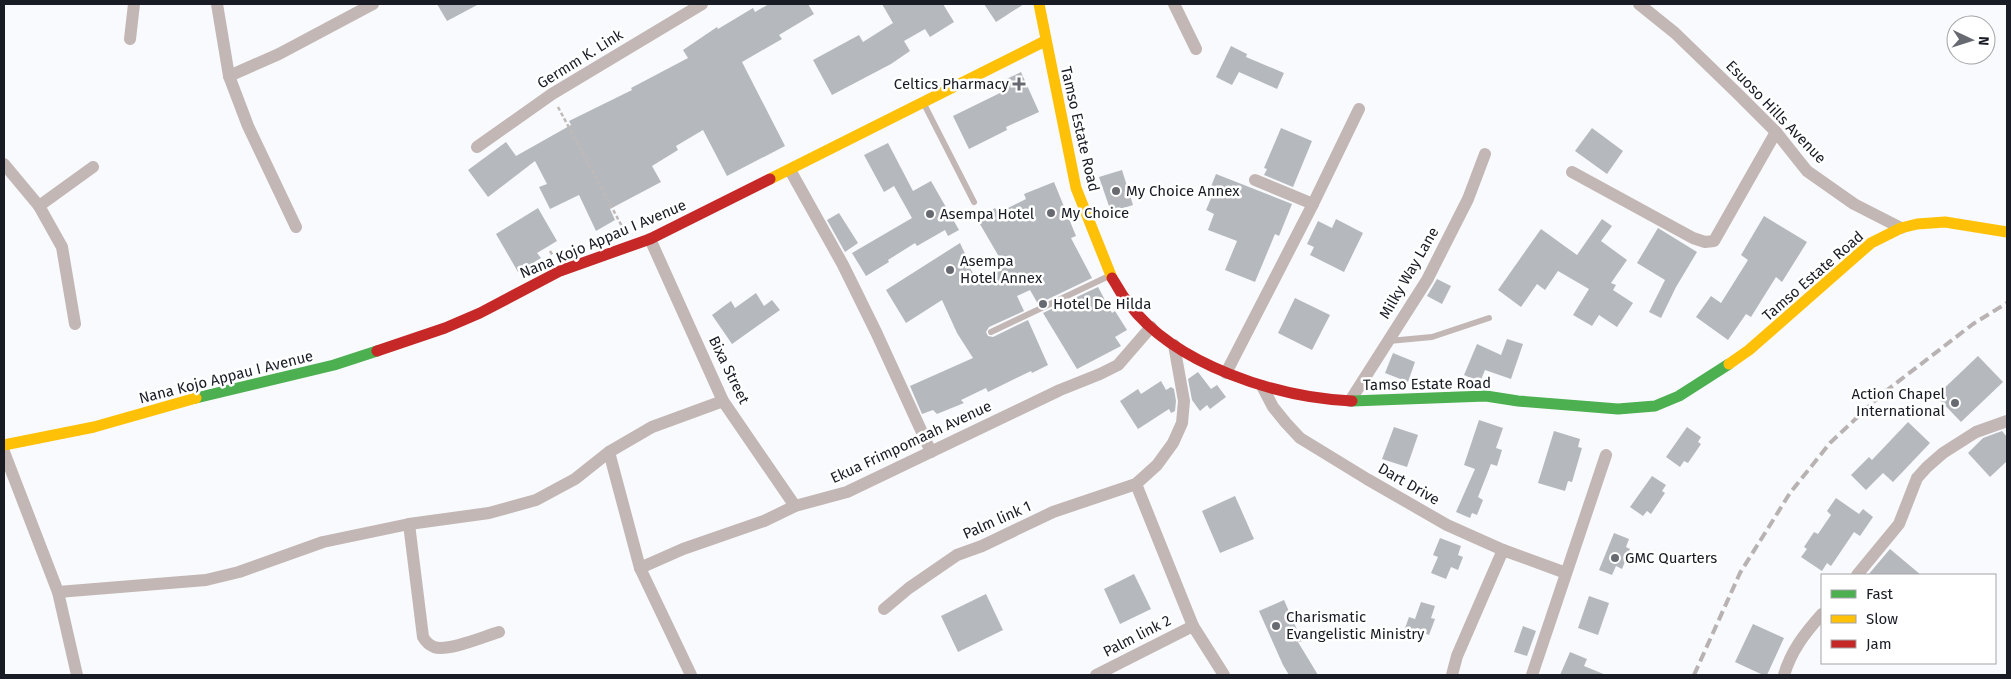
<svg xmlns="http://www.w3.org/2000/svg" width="2011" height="679" viewBox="0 0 2011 679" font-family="'Fira Sans',sans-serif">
<rect width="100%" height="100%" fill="#f8fafd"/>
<g fill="#b5b9be">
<polygon points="437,4 479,4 447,21"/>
<polygon points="769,4 808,4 814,14 779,35 782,39 742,62 785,146 727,176 703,130 676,146 678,150 652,166 661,182 610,209 615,220 596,231 579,195 550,209 539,187 547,184 535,161 488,197 468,170 506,142 516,156 571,125 569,121 632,90 631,88 688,58 683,50 717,27 718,29 753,8 755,12"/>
<polygon points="882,4 943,4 954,22 930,37 925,29 904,41 910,51 891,64 832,95 813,60 859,35 863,42 893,23"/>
<polygon points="984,4 1024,4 996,22"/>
<polygon points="1231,46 1247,54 1246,57 1284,73 1277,89 1239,72 1232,85 1216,77"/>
<polygon points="1021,72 1039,112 1006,127 1007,130 969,149 953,116 1002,92 998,83"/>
<polygon points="1281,128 1312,141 1293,187 1264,175 1267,169 1264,168"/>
<polygon points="1592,128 1623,151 1607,174 1575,151"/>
<polygon points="888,143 913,191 931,181 959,230 948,236 945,230 917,246 915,243 888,260 889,262 866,276 852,253 912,218 894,186 884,192 864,155"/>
<polygon points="1122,170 1133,205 1111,212 1099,177"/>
<polygon points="1216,174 1292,204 1279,236 1275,234 1255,282 1225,270 1237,241 1208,230 1214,214 1206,210 1212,196 1208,194"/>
<polygon points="1054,182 1076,236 1071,238 1092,278 1038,304 1030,290 1017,296 1024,311 989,327 986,332 988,336 993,337 1028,320 1048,365 1032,373 1031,371 988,392 986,388 961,400 964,403 937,414 933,410 922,414 910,386 973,358 957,333 942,300 906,323 886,290 960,243 966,256 965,259 978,282 1005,267 977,219 995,208 998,213 1026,199 1024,194"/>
<polygon points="538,208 557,241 537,253 541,258 518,272 496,234"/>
<polygon points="839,213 858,243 845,252 827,220"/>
<polygon points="1764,216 1807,242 1782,282 1776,277 1751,317 1746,314 1728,340 1696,317 1711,296 1721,303 1748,260 1741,255"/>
<polygon points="1336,219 1363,233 1344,272 1310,255 1314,247 1307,244 1318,221 1332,228"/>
<polygon points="1602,219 1612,226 1601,241 1627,260 1611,283 1616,285 1613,290 1633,303 1617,327 1599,315 1592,326 1573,315 1589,289 1558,271 1545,290 1537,284 1521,307 1498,290 1541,229 1577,255"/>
<polygon points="1658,228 1697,252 1676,287 1661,318 1649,312 1665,280 1637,263"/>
<polygon points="1437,279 1451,286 1442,304 1427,296"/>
<polygon points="1098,287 1112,313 1115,311 1127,330 1115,337 1121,346 1077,369 1043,313"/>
<polygon points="756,293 764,306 772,300 780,310 732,344 712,315 731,301 735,308"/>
<polygon points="1295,298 1330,315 1312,350 1278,333"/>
<polygon points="1507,339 1523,344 1511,379 1485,370 1480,382 1464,375 1477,344 1501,355"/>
<polygon points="1393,353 1415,362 1408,382 1385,373"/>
<polygon points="1978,356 2003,382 1961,422 1936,396"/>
<polygon points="1198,372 1211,389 1217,385 1226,397 1210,409 1207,405 1200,411 1192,400 1188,379"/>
<polygon points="1161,381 1166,390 1171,387 1174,389 1176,401 1175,411 1171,413 1169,409 1138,429 1120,401 1138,389 1141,394"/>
<polygon points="1479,420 1503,428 1496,448 1502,450 1497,466 1491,464 1478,497 1483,500 1477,515 1472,513 1470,518 1456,512 1475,469 1464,465"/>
<polygon points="1908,422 1930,443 1893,482 1883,473 1866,490 1851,475 1869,457 1872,460"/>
<polygon points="1394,427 1418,435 1407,467 1382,459"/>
<polygon points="1687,427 1701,437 1698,442 1701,444 1688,463 1684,461 1680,467 1666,457"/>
<polygon points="1554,431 1580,439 1578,447 1582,448 1572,482 1568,481 1565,491 1538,483"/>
<polygon points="2002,431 2007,437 2007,461 1990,477 1968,453 1983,438"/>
<polygon points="1652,476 1666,485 1662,491 1665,493 1651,514 1647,511 1643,516 1630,507"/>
<polygon points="1235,496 1254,539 1220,553 1202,511"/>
<polygon points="1836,498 1859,514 1863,509 1873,517 1860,536 1854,532 1831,566 1827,563 1822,571 1801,557 1807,549 1804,547 1814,532 1818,534 1831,515 1827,511"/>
<polygon points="1614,533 1629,539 1626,547 1630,549 1622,569 1616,566 1612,575 1599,570"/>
<polygon points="1440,538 1461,546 1458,555 1463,557 1458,570 1451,567 1446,579 1431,573 1438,557 1433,555"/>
<polygon points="1890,549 1921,575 1868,575"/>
<polygon points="1134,574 1151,609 1120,624 1104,589"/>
<polygon points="986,594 1003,630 958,652 941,616"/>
<polygon points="1589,596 1609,603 1598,635 1578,628"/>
<polygon points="1284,600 1302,641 1298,642 1318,675 1289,675 1283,665 1259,611"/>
<polygon points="1421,602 1435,606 1431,618 1435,619 1429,635 1422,632 1420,637 1404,631 1409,617 1415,619"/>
<polygon points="1753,624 1784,638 1767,675 1763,675 1735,662"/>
<polygon points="1523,626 1536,631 1527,656 1514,652"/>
<polygon points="1570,652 1587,659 1584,666 1606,675 1560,675"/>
</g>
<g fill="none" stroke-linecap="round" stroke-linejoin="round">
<g stroke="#bfb9b7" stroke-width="2.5" stroke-dasharray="4 2.5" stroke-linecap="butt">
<polyline points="558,107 625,232"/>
<polyline points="550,251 553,256"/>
</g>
<g stroke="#c2b7b4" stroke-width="6">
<polyline points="924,104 974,202"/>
<polyline points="991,332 1109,276"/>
<polyline points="1389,341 1432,337 1489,318"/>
</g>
<g stroke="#c2b7b4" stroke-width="12">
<polyline points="217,4 229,76 248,126 296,227"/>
<polyline points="1174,4 1196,49"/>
<polyline points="1639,4 1675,33 1739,95 1776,132 1807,171 1854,204 1901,228"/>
<polyline points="130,39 134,4"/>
<polyline points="229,76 279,54 373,4"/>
<polyline points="477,147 552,94 702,4"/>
<polyline points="4,164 39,206 62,247 75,324"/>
<polyline points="790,170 843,265 876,332 931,452"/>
<polyline points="1572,172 1693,238 1705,242 1714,241 1776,132"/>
<polyline points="1255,180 1313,204"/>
<polyline points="39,206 93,167"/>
<polyline points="650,239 723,401 795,506"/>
<polyline points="1226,373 1313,204 1359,109"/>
<polyline points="1262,386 1273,407 1286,423 1300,438 1367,479 1447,525 1503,550 1566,573"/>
<polyline points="1350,401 1427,280 1468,199 1485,154"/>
<polyline points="4,452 58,592 77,675"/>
<polyline points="609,452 640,568 691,675"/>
<polyline points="1136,484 1193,626 1224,675"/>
<path d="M409,524L423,637C426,642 429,645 434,647C448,652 485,636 499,632"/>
<polyline points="640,568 683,549 764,521 795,506 847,492 1060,390 1100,374 1118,365 1151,327"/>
<polyline points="1857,575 1899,524 1917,478 1927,467 1943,453 1976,432 2007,421"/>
<polyline points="58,592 206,580 239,572 323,542 409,524 489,513 536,500 575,479 609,452 652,427 723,401"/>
<polyline points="884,609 909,588 957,555 982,546 1053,512 1136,484 1157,465 1173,443 1182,423 1184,401 1174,345"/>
<polyline points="1096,675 1193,626"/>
<polyline points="1452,675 1457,656 1503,550"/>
<polyline points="1532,675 1606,455"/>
<path d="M1784,675C1791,651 1805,633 1822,614"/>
</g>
<g stroke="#4caf50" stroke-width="11">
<polyline points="196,398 334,365 377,351"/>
<polyline points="1352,401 1486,396 1518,401 1618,409 1655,406 1679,396 1729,364"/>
</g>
<g stroke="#ffc107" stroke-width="11">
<polyline points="1039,4 1076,188 1112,278"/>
<polyline points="770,179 1045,41"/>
<polyline points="1729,364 1749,350 1871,243 1901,228 1917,224 1945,222 2007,232"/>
<polyline points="4,445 94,427 196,398"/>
</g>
<g stroke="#c62828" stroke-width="11">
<path d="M1112,278C1118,287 1122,296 1129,304C1175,365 1278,398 1352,401"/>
<polyline points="377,351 445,328 480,313 560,271 650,239 770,179"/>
</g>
<polyline stroke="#b8b3b2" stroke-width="4" stroke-dasharray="10 5" stroke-linecap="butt" points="1694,675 1740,573 1790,493 1830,443 1882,394 1973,324 2007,303"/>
</g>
<g fill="#676a71" stroke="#fff" stroke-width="2">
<path d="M1016.5 76.5h5v5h5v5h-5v5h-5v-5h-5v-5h5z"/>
<circle cx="1116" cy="191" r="5"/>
<circle cx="1051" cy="213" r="5"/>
<circle cx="930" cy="214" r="5"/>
<circle cx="950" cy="270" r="5"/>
<circle cx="1043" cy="304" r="5"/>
<circle cx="1955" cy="403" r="5"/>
<circle cx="1615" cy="558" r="5"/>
<circle cx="1276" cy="626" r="5"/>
</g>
<g text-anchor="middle" stroke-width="5" stroke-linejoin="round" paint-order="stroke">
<g font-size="15" fill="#191c25" stroke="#fff">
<text transform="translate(580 59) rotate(-32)" y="5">Germm K. Link</text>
<text transform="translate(1776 112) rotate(46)" y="5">Esuoso Hills Avenue</text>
<text transform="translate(1080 129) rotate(77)" y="5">Tamso Estate Road</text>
<text transform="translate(603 239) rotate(-23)" y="5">Nana Kojo Appau I Avenue</text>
<text transform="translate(1409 273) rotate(-60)" y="5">Milky Way Lane</text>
<text transform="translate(1813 276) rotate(-41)" y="5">Tamso Estate Road</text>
<text transform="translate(729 370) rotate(64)" y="5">Bixa Street</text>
<text transform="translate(226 377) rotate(-14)" y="5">Nana Kojo Appau I Avenue</text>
<text transform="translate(1427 384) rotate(-1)" y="5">Tamso Estate Road</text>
<text transform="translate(911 442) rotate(-25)" y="5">Ekua Frimpomaah Avenue</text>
<text transform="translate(1409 484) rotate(30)" y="5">Dart Drive</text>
<text transform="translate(997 520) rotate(-24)" y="5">Palm link 1</text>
<text transform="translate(1137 636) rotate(-27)" y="5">Palm link 2</text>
</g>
<g font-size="15" fill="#191c25" stroke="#fff" text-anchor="start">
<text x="1009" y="89" text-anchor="end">Celtics Pharmacy</text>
<text x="1126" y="196">My Choice Annex</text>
<text x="1061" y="218">My Choice</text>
<text x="940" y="219">Asempa Hotel</text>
<text x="960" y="266">Asempa<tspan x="960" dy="17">Hotel Annex</tspan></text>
<text x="1053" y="309">Hotel De Hilda</text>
<text x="1945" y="399" text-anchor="end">Action Chapel<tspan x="1945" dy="17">International</tspan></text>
<text x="1625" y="563">GMC Quarters</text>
<text x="1286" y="622">Charismatic<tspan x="1286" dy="17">Evangelistic Ministry</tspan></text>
</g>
</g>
<rect width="2011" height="679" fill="none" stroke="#191c25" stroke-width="10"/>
<rect x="1821" y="574" width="175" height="90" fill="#ffffff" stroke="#a3a4a8"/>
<rect x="1831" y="590" width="25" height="8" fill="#4caf50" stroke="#a3a4a8"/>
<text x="1866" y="599" font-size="15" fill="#191c25">Fast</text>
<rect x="1831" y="615" width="25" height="8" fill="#ffc107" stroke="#a3a4a8"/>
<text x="1866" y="624" font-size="15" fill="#191c25">Slow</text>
<rect x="1831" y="640" width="25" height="8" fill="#c62828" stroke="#a3a4a8"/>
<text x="1866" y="649" font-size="15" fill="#191c25">Jam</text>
<g transform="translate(1971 40) rotate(94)"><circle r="24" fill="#ffffff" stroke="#a3a4a8"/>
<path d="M0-4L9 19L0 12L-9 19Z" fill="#676a71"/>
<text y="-8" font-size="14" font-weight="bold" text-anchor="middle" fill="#191c25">N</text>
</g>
</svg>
